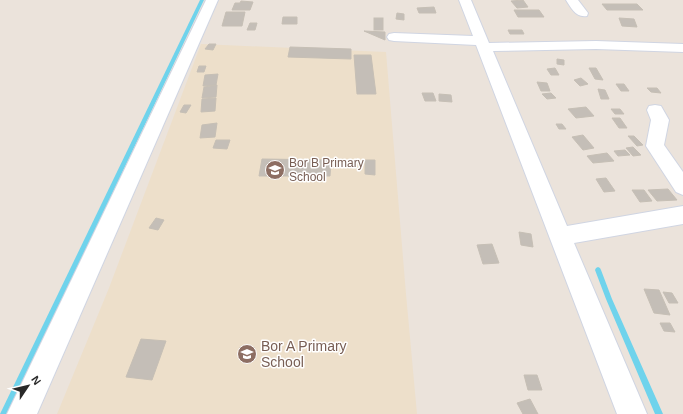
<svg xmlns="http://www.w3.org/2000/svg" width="683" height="414" viewBox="0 0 683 414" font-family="Arial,sans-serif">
<rect width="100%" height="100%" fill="#ebe3db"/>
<polygon fill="#eddfca" points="201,44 386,52 406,294 417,414 57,414 109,288"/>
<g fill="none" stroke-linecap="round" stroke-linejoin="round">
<g fill="#6fd3ec" fill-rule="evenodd">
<polygon points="200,0 204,0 8,414 0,414"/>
<polygon points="598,267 600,268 601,270 612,299 663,414 655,414 606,299 595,270 596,268"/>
</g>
</g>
<g fill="#c4beb7" stroke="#c6bfb5">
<polygon points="523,0 528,7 517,8 511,1"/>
<polygon points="241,1 253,2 250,10 232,10 235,3 240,3"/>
<polygon points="602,4 637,4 643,10 607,10"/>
<polygon points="434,7 436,13 419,13 417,8"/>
<polygon points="514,10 539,10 544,17 518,17"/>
<polygon points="226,12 245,12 242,26 222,26"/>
<polygon points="397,13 404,14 404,20 396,19"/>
<polygon points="283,17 297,17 297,24 282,24"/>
<rect x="374" y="18" width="9" height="12"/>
<polygon points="619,18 634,19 637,27 622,26"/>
<polygon points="250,23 257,23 255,30 247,30"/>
<polygon points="508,30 522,30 524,34 510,34"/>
<polygon points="364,31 385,32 385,40"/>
<polygon points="209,44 216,44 213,50 205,49"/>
<polygon points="290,47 351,49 351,59 288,57"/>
<polygon points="354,55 371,55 376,94 357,94"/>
<polygon points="557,59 564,60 564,65 557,64"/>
<polygon points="199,66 206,66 204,72 197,72"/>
<polygon points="555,68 559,75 551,75 547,69"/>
<polygon points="589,68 596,68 603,80 595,79"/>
<polygon points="218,74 216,85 203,86 205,75"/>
<polygon points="581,78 588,84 580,86 574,80"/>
<polygon points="537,82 547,83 550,91 541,91"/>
<polygon points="616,84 624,84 629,91 621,91"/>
<polygon points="217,85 216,97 202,98 204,87"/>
<polygon points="647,88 657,88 661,93 651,92"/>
<polygon points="598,89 605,90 609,99 601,99"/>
<polygon points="422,93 433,93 436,101 425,101"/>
<polygon points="551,93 556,98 547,99 542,94"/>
<polygon points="439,94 451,95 452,102 439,101"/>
<polygon points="216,98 215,111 201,112 202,99"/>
<polygon points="184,105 191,105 186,113 180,112"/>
<polygon points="586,107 594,116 576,118 568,109"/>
<polygon points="611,109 620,109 624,114 615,114"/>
<polygon points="612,118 620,118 627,128 619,128"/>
<polygon points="217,123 215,137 200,138 202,125"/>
<polygon points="556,124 562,124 566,129 559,129"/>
<polygon points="583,135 594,148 583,150 572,137"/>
<polygon points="628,136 634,136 643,145 637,146"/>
<polygon points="216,140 230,140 227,149 213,148"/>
<polygon points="633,147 641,155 633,156 626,148"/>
<polygon points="625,150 630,155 618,156 614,151"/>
<polygon points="607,153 614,161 593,163 587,156"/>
<polygon points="262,159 331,160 330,176 259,176"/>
<polygon points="365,160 375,160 375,175 365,174"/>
<polygon points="606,178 615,191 604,192 596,179"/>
<polygon points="668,189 677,200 657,201 648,190"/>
<polygon points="632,190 644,190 652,201 640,202"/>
<polygon points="156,218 164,220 158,230 149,228"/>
<polygon points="519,232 531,234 533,247 521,245"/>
<polygon points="492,244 499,263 483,264 477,245"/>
<polygon points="644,289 659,290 670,315 654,313"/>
<polygon points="663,292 672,293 678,303 669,303"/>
<polygon points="660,323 670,323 675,332 664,331"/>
<polygon points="141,339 166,341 152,380 126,377"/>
<polygon points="524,375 537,375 542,390 528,390"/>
<polygon points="530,399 538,414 523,414 517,403"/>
</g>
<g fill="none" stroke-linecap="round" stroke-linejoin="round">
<defs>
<g id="minor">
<polygon points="206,0 218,0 37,414 7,414"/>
<polygon points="459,0 471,0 489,43 596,41 683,44 683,52 596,49 493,51 567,226 683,206 683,224 574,243 647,414 617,414 476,45 394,41 389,40 387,37 389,34 394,33 473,36"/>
<path d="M566,0H578L588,13L587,16C576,18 571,8 566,0Z"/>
<polygon points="655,105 661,106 669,120 664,145 683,172 683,195 676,192 646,146 651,120 647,110 649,106"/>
</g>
</defs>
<use href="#minor" stroke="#d0d5e2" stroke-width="2"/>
<use href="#minor" fill="#fff" fill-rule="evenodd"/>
</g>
<defs>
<symbol id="school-disc" viewBox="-11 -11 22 22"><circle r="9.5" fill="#8d6e63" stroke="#fff"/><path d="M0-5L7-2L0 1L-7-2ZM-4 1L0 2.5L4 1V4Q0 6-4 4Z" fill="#fff"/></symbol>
</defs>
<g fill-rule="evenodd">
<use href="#school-disc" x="264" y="159" width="22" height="22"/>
<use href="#school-disc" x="236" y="343" width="22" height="22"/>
</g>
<g text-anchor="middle" stroke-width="3" stroke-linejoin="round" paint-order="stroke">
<g font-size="12" fill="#785e54" stroke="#fff" text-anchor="start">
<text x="289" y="167">Bor B Primary<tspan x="289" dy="14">School</tspan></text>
</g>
<g font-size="14" fill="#785e54" stroke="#fff" text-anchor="start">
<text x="261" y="351">Bor A Primary<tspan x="261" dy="16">School</tspan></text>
</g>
</g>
<g transform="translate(28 386) rotate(55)" stroke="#ffffff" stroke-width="3" paint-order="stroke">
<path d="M0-3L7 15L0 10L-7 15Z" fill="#292929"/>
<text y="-6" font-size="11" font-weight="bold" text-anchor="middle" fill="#292929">N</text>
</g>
</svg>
